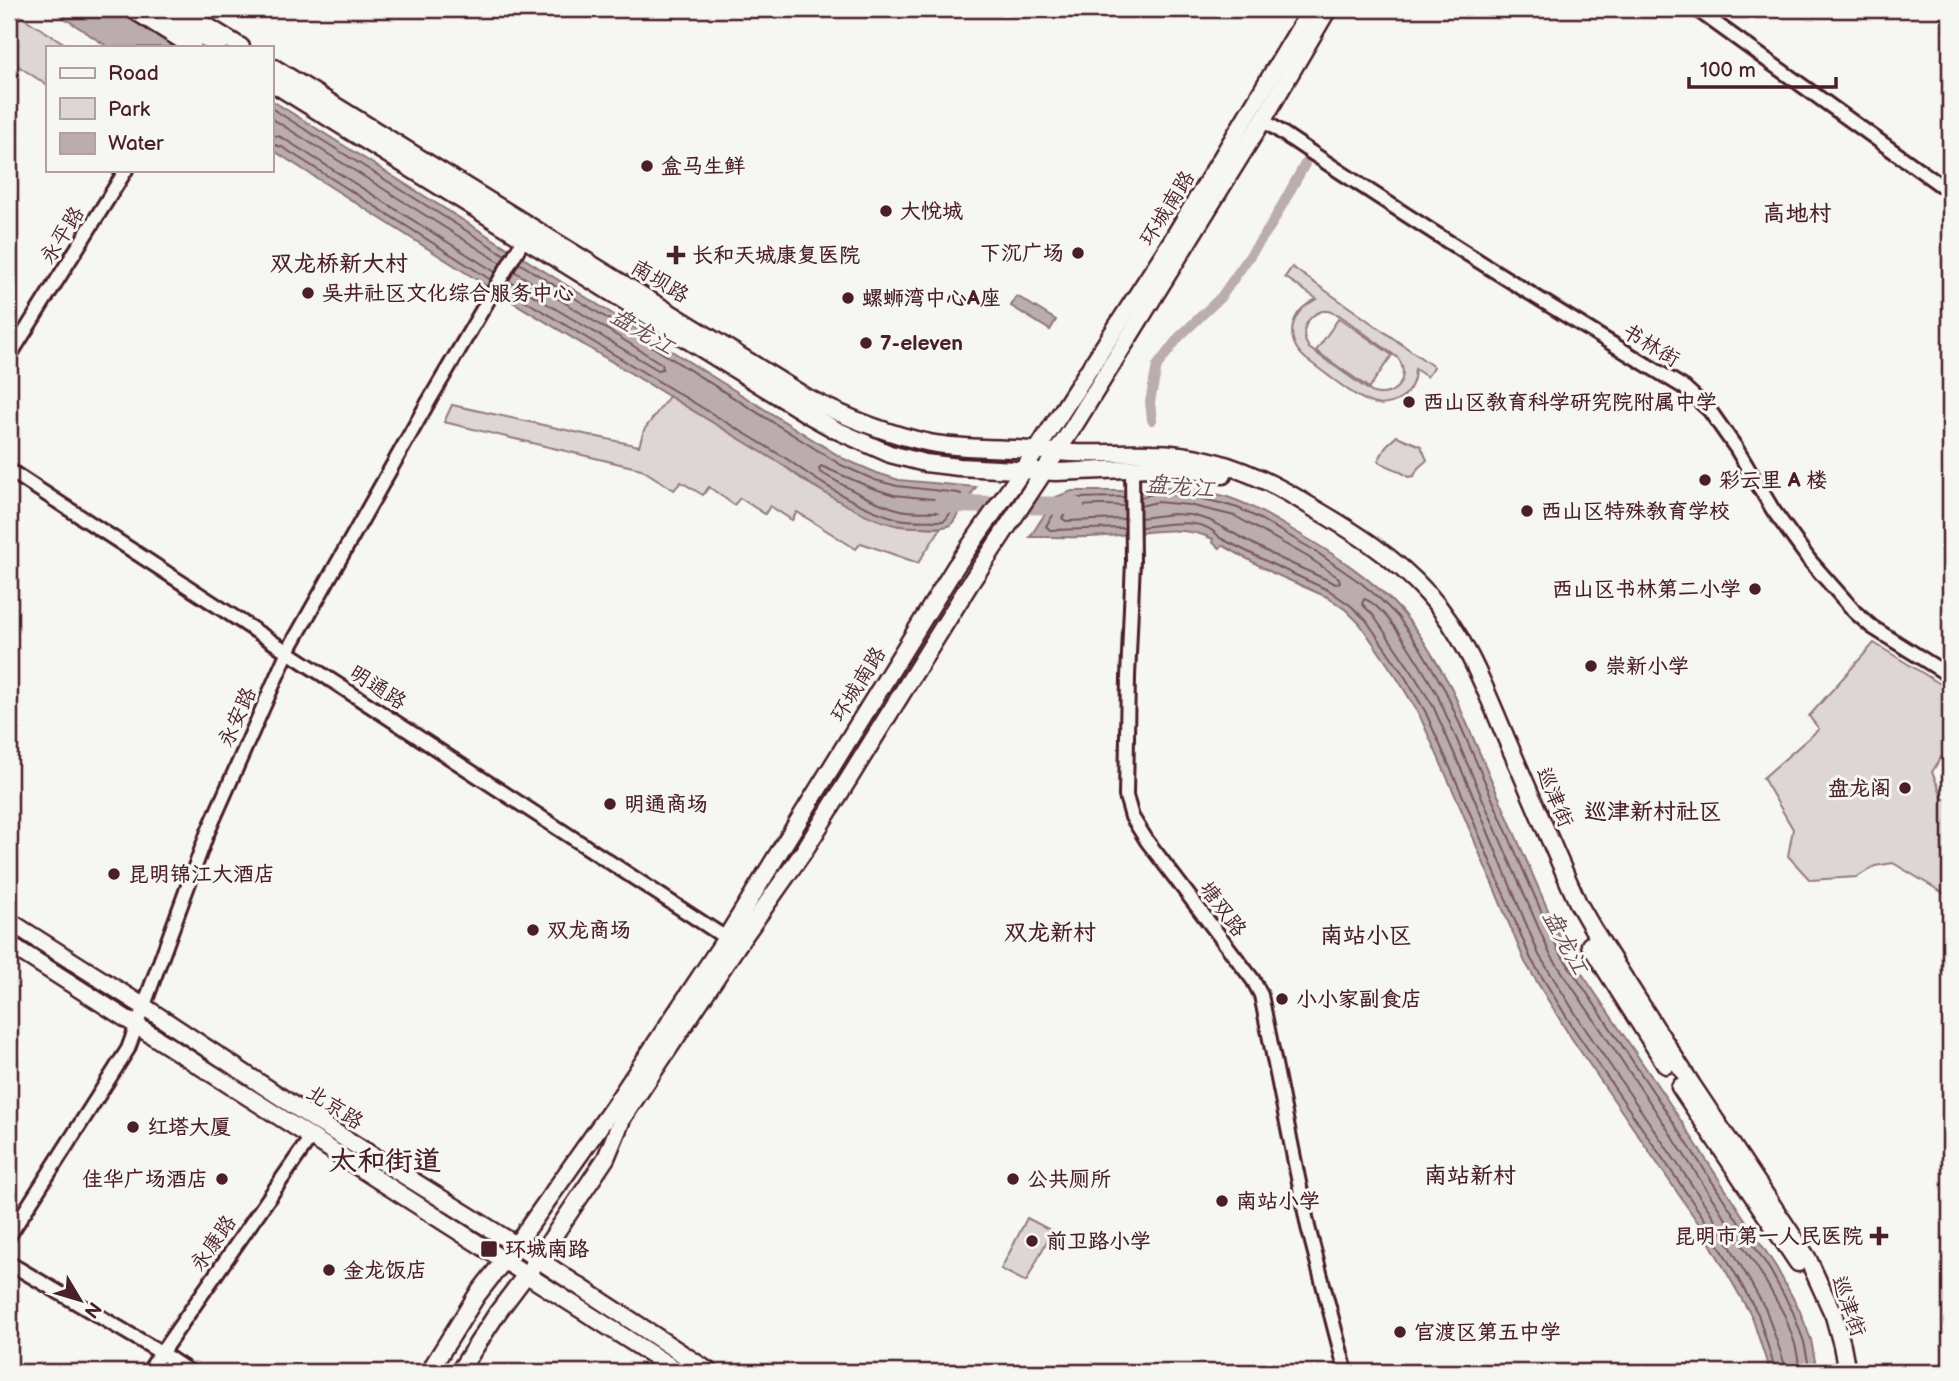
<svg xmlns="http://www.w3.org/2000/svg" width="1959" height="1381" viewBox="0 0 1959 1381" font-family="'Balsamiq Sans','LXGW WenKai TC',sans-serif">
<rect width="100%" height="100%" fill="#f6f6f2"/>
<filter id="ink" filterUnits="userSpaceOnUse"><feTurbulence type="fractalNoise" baseFrequency=".0143" numOctaves="2"/><feDisplacementMap in="SourceGraphic" scale="14" xChannelSelector="R" yChannelSelector="G"/><feConvolveMatrix kernelMatrix="1 2 1 2 8 2 1 2 1" color-interpolation-filters="sRGB"/></filter>
<g filter="url(#ink)">
<g fill="#ddd6d5" stroke="#947a80" stroke-width="2" fill-rule="evenodd">
<polygon points="9,9 70,47 47,47 47,85 9,60"/>
<path d="M1292,267L1434,367L1427,377L1415,369C1415,380 1411,390 1402,398C1394,403 1385,406 1376,404C1358,401 1322,370 1306,359C1283,339 1290,311 1317,299L1285,277ZM1322,311H1328L1339,315L1398,358C1411,377 1396,399 1373,393L1309,348C1299,333 1305,317 1322,311Z"/>
<polygon points="1339,318 1392,355 1369,388 1316,351"/>
<polygon points="670,395 783,465 804,481 844,503 873,517 899,526 941,528 918,563 861,543 856,549 797,512 792,520 770,506 765,514 740,498 734,505 709,487 703,495 681,482 674,490 641,469 444,422 452,405 639,446 644,430"/>
<path d="M1397,436L1421,446L1427,460L1418,468L1414,476L1408,477C1400,470 1388,467 1378,461L1387,445Z"/>
<polygon points="1874,643 1950,690 1950,743 1932,772 1943,798 1950,802 1950,897 1893,863 1875,866 1857,877 1810,880 1788,856 1793,829 1763,778 1819,729 1809,716"/>
<polygon points="1027,1218 1052,1231 1026,1282 1001,1269"/>
</g>
<g fill="#bbadae" stroke="#8e747a" stroke-width="2">
<polygon points="51,9 120,9 183,47 108,47"/>
<path d="M271,100L844,459L877,473L899,480L976,487L951,525C942,529 933,527 923,527C916,527 908,527 901,526C868,522 810,485 783,465L493,290L271,149Z"/>
<polygon points="1017,296 1056,320 1050,330 1011,306"/>
<path d="M1150,486C1175,488 1199,489 1224,496C1248,503 1269,516 1291,529C1331,552 1371,577 1401,611C1421,634 1436,661 1451,687L1564,947L1670,1104L1776,1267L1799,1309L1811,1340L1817,1372H1770L1752,1317L1699,1224L1568,1033L1525,962L1459,804L1419,714L1399,681L1360,624L1346,610L1327,597L1273,573L1222,545L1220,548L1212,542L1213,539C1181,523 1141,534 1106,536C1081,538 1055,537 1030,537L1056,497L1072,491H1142L1149,489Z"/>
</g>
<g fill="none" stroke-linecap="round" stroke-linejoin="round">
<g stroke="#77585f" stroke-width="2">
<polyline points="271,108 505,255"/>
<polyline points="271,118 501,263"/>
<polyline points="271,135 278,136 286,140 495,272"/>
<polyline points="271,144 282,147 491,280"/>
<polyline points="509,281 658,370 663,369 662,364 514,271"/>
<path d="M504,288L787,459C818,482 860,509 899,519C912,522 929,520 943,521L946,519L961,498V494L958,493L897,486L875,480L841,465L519,263"/>
<path d="M821,466L872,488L894,495L942,500L945,505L939,512C927,511 913,513 901,510C872,503 845,486 820,472L819,469Z"/>
<polyline points="1124,497 1073,498 1061,503 1046,526 1050,530 1125,528"/>
<polyline points="1140,498 1155,493 1190,496 1220,503 1238,508 1262,520 1312,549 1361,583 1379,598 1398,617 1422,651 1445,690 1558,950 1664,1108 1770,1270 1793,1312 1804,1342 1810,1372"/>
<path d="M1125,506C1107,505 1072,501 1062,518L1066,521L1125,519"/>
<polyline points="1140,506 1157,502 1189,505 1235,516 1308,557 1339,578 1340,582 1336,584 1279,558 1209,520 1191,515 1173,514 1140,518"/>
<path d="M1141,527C1165,525 1203,515 1220,538L1276,566L1330,591L1350,605L1366,620L1405,677L1425,711L1465,801L1531,959L1574,1029L1705,1220L1758,1314L1776,1372"/>
<path d="M1785,1372V1365L1766,1310L1713,1216L1582,1024L1539,955L1474,798L1433,706L1412,672L1373,615L1362,604L1364,599C1387,605 1424,672 1437,694L1550,954L1657,1113L1762,1275L1785,1316L1795,1344L1801,1372"/>
</g>
<polyline stroke="#bbadae" stroke-width="10" points="1152,420 1150,402 1157,366 1179,337 1221,297 1270,227 1305,164"/>
<polyline stroke="#bbadae" stroke-width="18" points="942,504 1075,506"/>
<defs>
<g id="minor">
<polyline points="1696,9 1950,192"/>
<path d="M1263,120C1401,214 1542,302 1685,388L1710,411L1736,448L1773,510L1810,561L1856,613L1872,627L1950,676"/>
<polyline points="9,357 126,170"/>
<polyline points="1132,469 1133,561 1128,677 1126,796 1132,817 1147,841 1253,980 1261,995 1308,1227 1346,1372"/>
<polyline points="9,470 726,938"/>
<polyline points="9,1236 128,1049 207,834 288,651 426,406 528,232"/>
<polyline points="9,1263 160,1352 190,1372"/>
<polyline points="148,1372 311,1137"/>
</g>
<g id="major">
<polyline points="132,9 193,47"/>
<polyline points="157,9 200,34 218,47"/>
<polyline points="179,9 241,47"/>
<path d="M271,66L806,397C845,417 887,434 930,443C957,448 987,448 1014,449C1034,450 1053,452 1072,453C1099,454 1125,452 1152,453C1209,453 1263,476 1310,506C1353,531 1395,557 1428,594C1465,635 1485,688 1506,738C1530,793 1553,848 1578,903L1593,929L1692,1085L1808,1259L1834,1316L1842,1345L1847,1372"/>
<polyline points="271,82 809,415 836,430 890,454 925,463 959,467 1056,472 1174,467 1223,475"/>
<polyline points="9,921 143,1006 320,1123 516,1245 710,1372"/>
<path d="M9,944C232,1087 455,1230 679,1372"/>
<polyline points="1590,945 1666,1065"/>
<polyline points="1680,1087 1798,1263"/>
<polyline points="429,1372 477,1295 516,1245 614,1106 726,938 956,566 1037,450 1168,247 1311,9"/>
<polyline points="459,1372 498,1312 538,1259 606,1158 623,1117 737,946 804,851 969,585 1072,429 1263,120 1328,9"/>
</g>
</defs>
<use href="#minor" stroke="#4a1f2b" stroke-width="18"/>
<use href="#major" stroke="#4a1f2b" stroke-width="21"/>
<use href="#minor" stroke="#f6f6f2" stroke-width="12"/>
<use href="#major" stroke="#f6f6f2" stroke-width="16"/>
</g>
</g>
<g fill="#4a1f2b" stroke="#f6f6f2" stroke-width="2.5">
<circle cx="647" cy="166" r="7"/>
<circle cx="886" cy="211" r="7"/>
<circle cx="1078" cy="253" r="7"/>
<path d="M672.5 244.5h7v7h7v7h-7v7h-7v-7h-7v-7h7z"/>
<circle cx="308" cy="293" r="7"/>
<circle cx="848" cy="298" r="7"/>
<circle cx="866" cy="343" r="7"/>
<circle cx="1409" cy="402" r="7"/>
<circle cx="1705" cy="480" r="7"/>
<circle cx="1527" cy="511" r="7"/>
<circle cx="1755" cy="589" r="7"/>
<circle cx="1591" cy="666" r="7"/>
<circle cx="1905" cy="788" r="7"/>
<circle cx="610" cy="804" r="7"/>
<circle cx="114" cy="874" r="7"/>
<circle cx="533" cy="930" r="7"/>
<circle cx="1282" cy="999" r="7"/>
<circle cx="133" cy="1127" r="7"/>
<circle cx="222" cy="1179" r="7"/>
<circle cx="1013" cy="1179" r="7"/>
<circle cx="1222" cy="1201" r="7"/>
<path d="M1875.5 1225.5h7v7h7v7h-7v7h-7v-7h-7v-7h7z"/>
<circle cx="1032" cy="1241" r="7"/>
<rect x="480" y="1240" width="18" height="18" rx="3.5"/>
<circle cx="329" cy="1270" r="7"/>
<circle cx="1400" cy="1332" r="7"/>
</g>
<g text-anchor="middle" stroke-width="6" stroke-linejoin="round" paint-order="stroke">
<g font-size="21" font-weight="bold" fill="#4a1f2b" stroke="#f6f6f2" text-anchor="start">
<text x="661" y="173">盒马生鲜</text>
<text x="900" y="218">大悦城</text>
<text x="1064" y="260" text-anchor="end">下沉广场</text>
<text x="692" y="262">长和天城康复医院</text>
<text x="322" y="300">吴井社区文化综合服务中心</text>
<text x="862" y="305">螺蛳湾中心A座</text>
<text x="880" y="350">7-eleven</text>
<text x="1423" y="409">西山区教育科学研究院附属中学</text>
<text x="1719" y="487">彩云里 A 楼</text>
<text x="1541" y="518">西山区特殊教育学校</text>
<text x="1741" y="596" text-anchor="end">西山区书林第二小学</text>
<text x="1605" y="673">崇新小学</text>
<text x="1891" y="795" text-anchor="end">盘龙阁</text>
<text x="624" y="811">明通商场</text>
<text x="128" y="881">昆明锦江大酒店</text>
<text x="547" y="937">双龙商场</text>
<text x="1296" y="1006">小小家副食店</text>
<text x="147" y="1134">红塔大厦</text>
<text x="208" y="1186" text-anchor="end">佳华广场酒店</text>
<text x="1027" y="1186">公共厕所</text>
<text x="1236" y="1208">南站小学</text>
<text x="1863" y="1243" text-anchor="end">昆明市第一人民医院</text>
<text x="1046" y="1248">前卫路小学</text>
<text x="505" y="1256">环城南路</text>
<text x="343" y="1277">金龙饭店</text>
<text x="1414" y="1339">官渡区第五中学</text>
</g>
<g font-size="21" fill="#4a1f2b" stroke="#f6f6f2">
<text transform="translate(1167 208) rotate(-58)" y="7">环城南路</text>
<text transform="translate(62 235) rotate(-58)" y="7">永平路</text>
<text transform="translate(660 281) rotate(31)" y="7">南坝路</text>
<text transform="translate(1651 345) rotate(31)" y="7">书林街</text>
<text transform="translate(858 684) rotate(-58)" y="7">环城南路</text>
<text transform="translate(378 687) rotate(33)" y="7">明通路</text>
<text transform="translate(237 717) rotate(-66)" y="7">永安路</text>
<text transform="translate(1555 797) rotate(67)" y="7">巡津街</text>
<text transform="translate(1223 909) rotate(53)" y="7">塘双路</text>
<text transform="translate(335 1107) rotate(33)" y="7">北京路</text>
<text transform="translate(213 1243) rotate(-55)" y="7">永康路</text>
<text transform="translate(1849 1306) rotate(70)" y="7">巡津街</text>
</g>
<g font-size="23" font-weight="bold" fill="#4a1f2b" stroke="#f6f6f2">
<text x="1797" y="221">高地村</text>
<text x="339" y="271">双龙桥新大村</text>
<text x="1653" y="819">巡津新村社区</text>
<text x="1050" y="940">双龙新村</text>
<text x="1366" y="943">南站小区</text>
<text x="1470" y="1183">南站新村</text>
</g>
<g font-size="23" font-style="italic" fill="#6c4a52" stroke="#f6f6f2">
<text transform="translate(643 331) rotate(31)" y="8">盘龙江</text>
<text transform="translate(1180 486) rotate(5)" y="8">盘龙江</text>
<text transform="translate(1566 942) rotate(62)" y="8">盘龙江</text>
</g>
<g font-size="28" font-weight="bold" fill="#4a1f2b" stroke="#f6f6f2">
<text x="385" y="1170">太和街道</text>
</g>
</g>
<rect width="1959" height="1381" fill="none" stroke="#f6f6f2" stroke-width="35"/>
<rect x="18" y="18" width="1924" height="1346" fill="none" stroke="#4a1f2b" stroke-width="2.5" filter="url(#ink)"/>
<rect x="46" y="46" width="228" height="126" fill="#f6f6f2" stroke="#b1a0a2" stroke-width="2"/>
<rect x="60" y="68" width="35" height="10" fill="#f6f6f2" stroke="#b1a0a2" stroke-width="2"/>
<text x="108" y="80" font-size="21" fill="#4a1f2b">Road</text>
<rect x="60" y="98" width="35" height="21" fill="#ddd6d5" stroke="#b1a0a2" stroke-width="2"/>
<text x="108" y="116" font-size="21" fill="#4a1f2b">Park</text>
<rect x="60" y="133" width="35" height="21" fill="#bbadae" stroke="#b1a0a2" stroke-width="2"/>
<text x="108" y="150" font-size="21" fill="#4a1f2b">Water</text>
<g transform="translate(80 1300) rotate(128)" stroke="#f6f6f2" stroke-width="5" paint-order="stroke">
<path d="M0-5L12 26L0 18L-12 26Z" fill="#4a1f2b"/>
<text y="-10" font-size="19" font-weight="bold" text-anchor="middle" fill="#4a1f2b">N</text>
</g>
<path d="M1689 77v10h147v-10" fill="none" stroke="#4a1f2b" stroke-width="3.5"/>
<text x="1700" y="77" font-size="21" fill="#4a1f2b" stroke="#f6f6f2" stroke-width="5" paint-order="stroke">100 m</text>
</svg>
